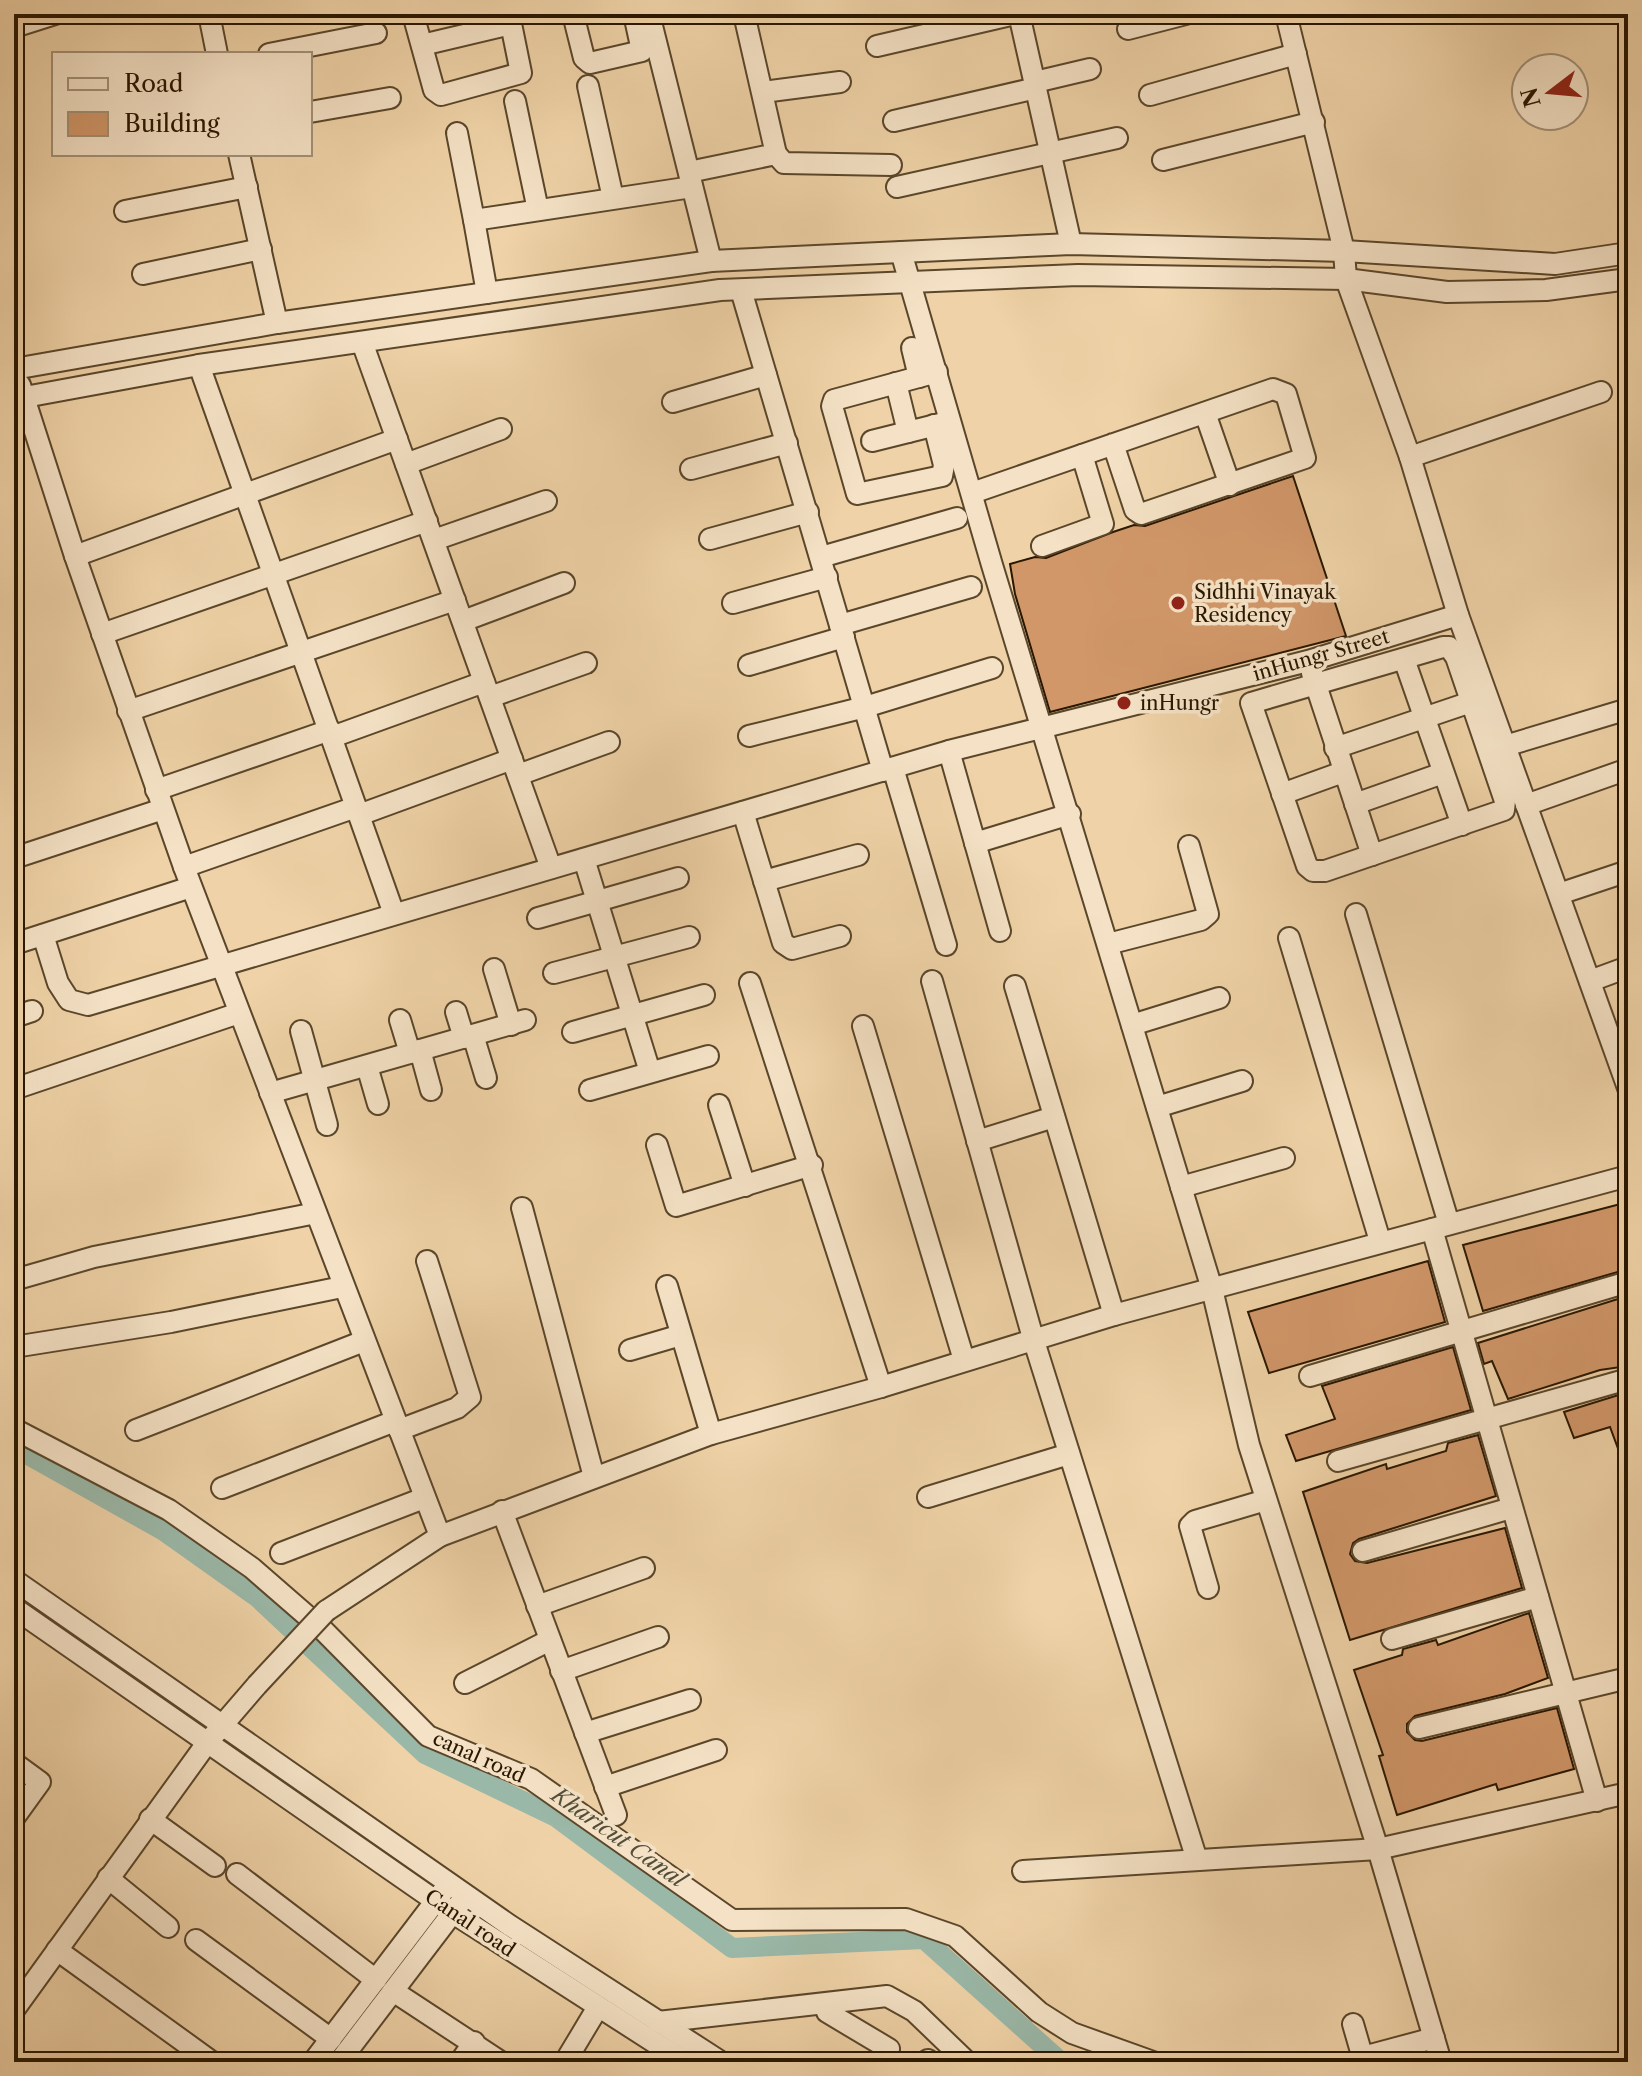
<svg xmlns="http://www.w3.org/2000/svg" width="1642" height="2076" viewBox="0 0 1642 2076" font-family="'Libre Caslon Text',serif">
<rect width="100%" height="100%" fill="#efd2a7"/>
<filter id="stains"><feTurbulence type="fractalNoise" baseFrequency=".0025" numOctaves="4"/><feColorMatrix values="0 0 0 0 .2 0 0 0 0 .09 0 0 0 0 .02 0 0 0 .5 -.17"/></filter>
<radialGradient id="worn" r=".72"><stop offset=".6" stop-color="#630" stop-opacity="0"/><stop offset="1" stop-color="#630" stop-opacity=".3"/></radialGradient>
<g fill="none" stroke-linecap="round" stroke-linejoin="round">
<polyline stroke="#9ab8a8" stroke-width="20" points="14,1447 164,1531 257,1597 425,1754 556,1817 732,1948 924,1939 1061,2062"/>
</g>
<g fill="#d19769" stroke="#291700" stroke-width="2">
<polygon points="1293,476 1346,636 1050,712 1015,594 1010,564 1035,557 1046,558 1113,532 1134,525 1145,526"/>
<polygon points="1628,1202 1628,1269 1483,1311 1463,1245"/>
<polygon points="1428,1261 1445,1322 1269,1373 1248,1312"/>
<polygon points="1621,1298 1628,1318 1628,1366 1600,1370 1508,1399 1492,1361 1484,1364 1478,1343"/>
<polygon points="1453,1347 1471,1410 1296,1461 1286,1435 1335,1419 1322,1386"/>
<polygon points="1628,1392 1628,1469 1626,1470 1610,1427 1574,1438 1564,1412"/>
<polygon points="1478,1435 1496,1496 1359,1539 1353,1543 1350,1554 1355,1561 1367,1563 1505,1528 1522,1588 1350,1640 1303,1492 1386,1464 1387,1469 1446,1451 1448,1443"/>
<polygon points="1529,1613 1548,1678 1505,1694 1415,1716 1407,1724 1407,1732 1415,1740 1422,1741 1557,1708 1574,1769 1498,1790 1496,1784 1397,1815 1379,1756 1383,1755 1354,1670 1402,1655 1403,1649 1436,1640 1438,1645"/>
</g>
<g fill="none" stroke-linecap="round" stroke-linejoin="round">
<defs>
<g id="minor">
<polyline points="209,14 217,54"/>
<polyline points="413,14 434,90 441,95 521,73 509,14"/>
<polyline points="573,14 584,58 590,63 642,51 634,14"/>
<polyline points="649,14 711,261"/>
<polyline points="1019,14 1071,244"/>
<polyline points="1286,14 1344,251 1346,279 1410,457 1458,615 1628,1088"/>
<polyline points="14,27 55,14"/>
<polyline points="1128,29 1186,14"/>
<polyline points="422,45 511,24"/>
<polyline points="877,46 1015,14"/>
<polyline points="269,54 376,33"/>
<polyline points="1035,82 1090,69"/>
<polyline points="588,86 613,198"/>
<polyline points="763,92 840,82"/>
<polyline points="1150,95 1296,54"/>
<polyline points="515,101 538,210"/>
<polyline points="310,112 390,98"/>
<polyline points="894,121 1036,88"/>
<polyline points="457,133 474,220"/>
<polyline points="239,154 277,323"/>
<polyline points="776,154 784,163 891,165"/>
<polyline points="1163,160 1314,122"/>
<polyline points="689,172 776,154 744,14"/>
<polyline points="897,187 1117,138"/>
<polyline points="125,211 247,187"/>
<polyline points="901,252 992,565 1212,1289 1249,1445 1378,1849 1441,2062"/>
<polyline points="143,274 261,249"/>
<polyline points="741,290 883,771"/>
<polyline points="487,293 474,220 692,187"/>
<polyline points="362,342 551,868"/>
<polyline points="912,348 919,377"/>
<polyline points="199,365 394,914"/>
<polyline points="14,369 277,323 711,261 1071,244 1344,251 1555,264 1628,253"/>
<polyline points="896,383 908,432 944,423"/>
<polyline points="20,385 75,556 184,867 440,1536 326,1611"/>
<polyline points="14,399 199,365 720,290 1078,275 1346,279 1447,292 1546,290 1628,279"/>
<polyline points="673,402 766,375"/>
<polyline points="1205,413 1230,485"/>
<polyline points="934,425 944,465 942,476 857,494 832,406 834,400 937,372"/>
<polyline points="872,441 908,432"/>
<polyline points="1410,457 1601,392"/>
<polyline points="406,464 501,429"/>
<polyline points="691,469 787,443"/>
<polyline points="972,493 1273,389 1286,394 1305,458 1141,514 1135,510 1113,444"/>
<polyline points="710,539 808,512"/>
<polyline points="434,540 546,501"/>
<polyline points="1042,546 1103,524 1082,455"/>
<polyline points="75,556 397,439"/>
<polyline points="821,557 957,518"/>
<polyline points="733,603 827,577"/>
<polyline points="463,621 564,583"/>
<polyline points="840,625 971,587"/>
<polyline points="102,634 427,521"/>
<polygon points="1443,647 1449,647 1456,657 1505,801 1504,810 1325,871 1313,871 1307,866 1251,703"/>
<polyline points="1404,659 1462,825"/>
<polyline points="749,665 844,637"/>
<polyline points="1312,673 1372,855"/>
<polyline points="490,697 586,663"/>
<polyline points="128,711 455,600"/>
<polyline points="749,736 865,707 992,668"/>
<polyline points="332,737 484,682"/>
<polyline points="1505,746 1628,709"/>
<polyline points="1335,748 1471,702"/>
<polyline points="949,751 1000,931"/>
<polyline points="893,768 946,945"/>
<polyline points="518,775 609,742"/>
<polyline points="156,790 330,730"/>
<polyline points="1282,794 1343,772"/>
<polyline points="1355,804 1443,773"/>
<polyline points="1526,805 1628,769"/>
<polyline points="743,812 783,943 792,949 840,936"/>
<polyline points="359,815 512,759"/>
<polyline points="975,843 1070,814"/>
<polyline points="14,858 163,809"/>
<polyline points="584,859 650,1072"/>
<polyline points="184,867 356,807"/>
<polyline points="764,881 858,855"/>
<polyline points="1559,894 1628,871"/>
<polyline points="1356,914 1449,1224"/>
<polyline points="538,918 678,878"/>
<polyline points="43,935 58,983 69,1000 88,1005 949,751 1308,661 1458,615"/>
<polyline points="1289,938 1380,1241"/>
<polyline points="14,944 191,887"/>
<polyline points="1108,944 1201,920 1208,914 1189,846"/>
<polyline points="494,969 511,1025"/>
<polyline points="554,973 689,937"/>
<polyline points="932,981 1033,1338 1197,1860"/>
<polyline points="1590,981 1628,967"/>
<polyline points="750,983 881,1387"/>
<polyline points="1015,986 1114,1315"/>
<polyline points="456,1012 464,1038"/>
<polyline points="14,1017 32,1011"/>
<polyline points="400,1020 410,1053"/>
<polyline points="1132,1025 1219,998"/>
<polyline points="863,1026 964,1360"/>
<polyline points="301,1031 327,1125"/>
<polyline points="573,1032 704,995"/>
<polyline points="473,1035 486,1078"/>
<polyline points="420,1050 431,1090"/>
<polyline points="367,1066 378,1104"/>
<polyline points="14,1089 239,1013"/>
<polyline points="590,1090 708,1056"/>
<polyline points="270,1093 525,1020"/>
<polyline points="719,1105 745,1186"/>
<polyline points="1157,1107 1242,1081"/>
<polyline points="977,1141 1054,1117"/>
<polyline points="657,1145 676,1206 812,1165"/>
<polyline points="1181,1187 1284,1158"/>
<polyline points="522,1208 594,1477"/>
<polyline points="1432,1229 1597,1801"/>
<polyline points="14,1280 94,1257 316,1213"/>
<polyline points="667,1286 711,1434"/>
<polyline points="14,1347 171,1322 342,1287"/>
<polyline points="630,1350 681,1335"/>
<polyline points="1310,1376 1628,1282"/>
<polyline points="14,1429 169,1510 252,1568 321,1628 428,1736 531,1779 732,1920 906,1919 955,1936 1039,2012 1072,2033 1153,2062"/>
<polyline points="136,1430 364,1341"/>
<polyline points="399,1430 457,1408 470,1397 427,1261"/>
<polyline points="1338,1461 1628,1379"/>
<polyline points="222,1488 395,1421"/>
<polyline points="928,1497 1069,1454"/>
<polyline points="502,1511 616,1815"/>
<polyline points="440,1536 711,1434 881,1387 1114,1315 1628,1176"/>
<polyline points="1363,1551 1511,1508"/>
<polyline points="281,1553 424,1498"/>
<polyline points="14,1580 509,1925 721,2062"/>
<polyline points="1208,1588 1190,1526 1195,1521 1266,1500"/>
<polyline points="537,1606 644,1568"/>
<polyline points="14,1608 453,1913 685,2062"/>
<polyline points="1392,1639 1538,1597"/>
<polyline points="561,1671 658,1637"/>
<polyline points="465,1683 550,1640"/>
<polyline points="1419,1728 1628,1678"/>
<polyline points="585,1733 690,1700"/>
<polyline points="14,1763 40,1782 14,1818"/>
<polyline points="605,1787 716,1750"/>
<polyline points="150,1819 215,1866"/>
<polyline points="1023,1871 1378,1849 1628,1793"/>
<polyline points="237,1874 376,1980"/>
<polyline points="108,1878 168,1927"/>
<polyline points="196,1940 331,2039"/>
<polyline points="57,1950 212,2062"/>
<polyline points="393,1991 501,2062"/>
<polyline points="14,2010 207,1743 257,1685"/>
<polyline points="827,2012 889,2049 886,2062"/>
<polyline points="658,2022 887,1996 914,2011 967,2062"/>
<polyline points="1353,2024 1364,2062"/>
<polyline points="1363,2057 1434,2038"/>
<polyline points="313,2062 444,1890"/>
<polyline points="339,2062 460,1903"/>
<polyline points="460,2062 474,2042"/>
<polyline points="565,2062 598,2007"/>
<polyline points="927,2062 928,2060"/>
</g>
</defs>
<use href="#minor" stroke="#5a462a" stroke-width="24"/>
<use href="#minor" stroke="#f5e2c6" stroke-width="20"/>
<defs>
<polyline id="minor-bridge" points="257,1685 326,1611"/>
</defs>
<use href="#minor-bridge" stroke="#5a462a" stroke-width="24" stroke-linecap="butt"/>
<use href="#minor-bridge" stroke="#f5e2c6" stroke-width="20"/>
</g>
<g fill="#8f2418" stroke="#f5e2c6" stroke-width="3">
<circle cx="1178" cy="603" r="8"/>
<circle cx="1124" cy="703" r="8"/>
</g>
<g text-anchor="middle" stroke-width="7" stroke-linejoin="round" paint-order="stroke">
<g font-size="20" fill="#291700" stroke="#f5e2c6" text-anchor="start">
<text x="1194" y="599">Sidhhi Vinayak<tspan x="1194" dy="23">Residency</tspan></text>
<text x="1140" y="710">inHungr</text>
</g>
<g font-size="20" fill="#291700" stroke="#f5e2c6">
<text transform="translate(1321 655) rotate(-16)" y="7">inHungr Street</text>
<text transform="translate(479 1757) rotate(24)" y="7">canal road</text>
<text transform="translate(470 1923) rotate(34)" y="7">Canal road</text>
</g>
<g font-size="22" font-style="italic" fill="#514f3b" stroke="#f5e2c6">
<text transform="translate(619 1837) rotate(35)" y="8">Kharicut Canal</text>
</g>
</g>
<rect width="1642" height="2076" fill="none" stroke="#efd2a7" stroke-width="48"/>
<rect x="16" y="16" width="1610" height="2044" fill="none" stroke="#291700" stroke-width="4"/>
<rect x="24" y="24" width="1594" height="2028" fill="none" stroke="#291700" stroke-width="2"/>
<rect x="52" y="52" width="260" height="104" fill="#f5e2c6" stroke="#a39177" stroke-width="2"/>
<rect x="68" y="78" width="40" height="12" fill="#f5e2c6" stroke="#a39177" stroke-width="2"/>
<text x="124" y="92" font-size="24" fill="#291700">Road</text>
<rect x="68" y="112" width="40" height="24" fill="#d19769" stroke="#a39177" stroke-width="2"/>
<text x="124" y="132" font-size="24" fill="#291700">Building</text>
<g transform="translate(1550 92) rotate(254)"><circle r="38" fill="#f5e2c6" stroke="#a39177" stroke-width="2"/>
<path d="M0-6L14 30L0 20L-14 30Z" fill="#8f2418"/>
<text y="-12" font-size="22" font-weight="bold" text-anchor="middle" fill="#291700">N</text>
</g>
<rect width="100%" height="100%" filter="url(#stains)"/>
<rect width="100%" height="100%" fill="url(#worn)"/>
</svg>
